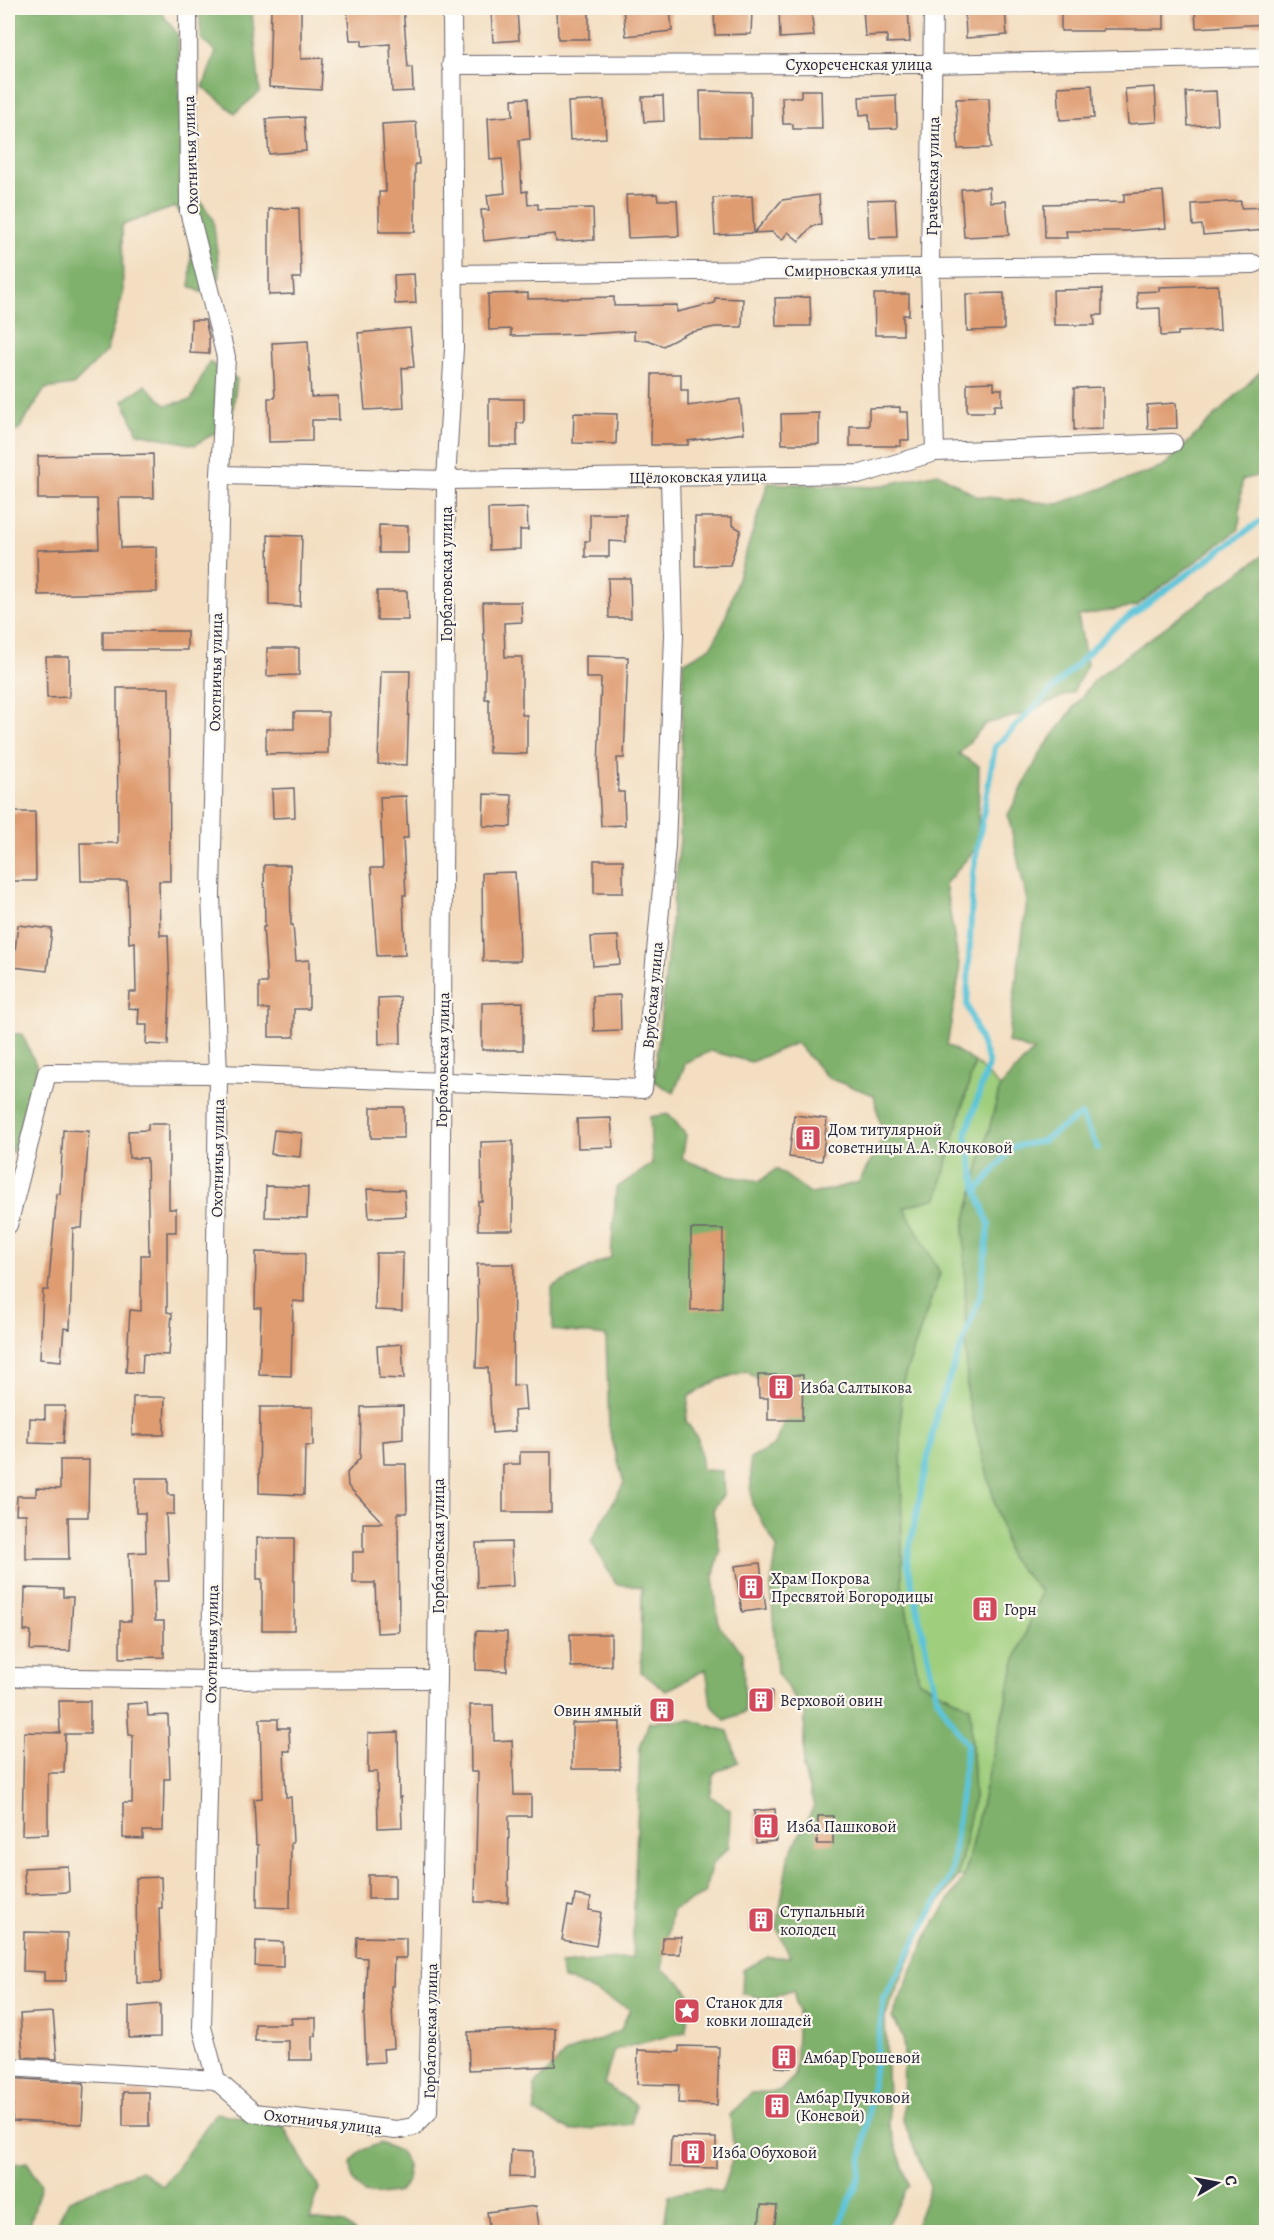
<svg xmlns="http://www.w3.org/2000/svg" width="1274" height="2240" viewBox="0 0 1274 2240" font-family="Alegreya,serif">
<rect width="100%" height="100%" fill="#fbf7ec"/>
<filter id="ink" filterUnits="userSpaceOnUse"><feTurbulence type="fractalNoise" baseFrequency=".0167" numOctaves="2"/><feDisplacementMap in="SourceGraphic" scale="12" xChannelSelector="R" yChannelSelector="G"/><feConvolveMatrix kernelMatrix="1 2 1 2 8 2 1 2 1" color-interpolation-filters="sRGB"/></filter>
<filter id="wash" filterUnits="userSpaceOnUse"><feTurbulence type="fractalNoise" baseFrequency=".008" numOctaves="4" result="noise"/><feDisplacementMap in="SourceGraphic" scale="24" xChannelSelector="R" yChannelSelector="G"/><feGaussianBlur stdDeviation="1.35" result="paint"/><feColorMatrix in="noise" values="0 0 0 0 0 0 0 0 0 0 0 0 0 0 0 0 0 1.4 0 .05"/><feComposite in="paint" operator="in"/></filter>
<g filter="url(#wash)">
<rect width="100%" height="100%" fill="#f3dec1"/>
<polygon fill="#9fce7d" stroke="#60785c" stroke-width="1.5" points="975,1062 1000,1087 964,1227 1009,1556 1041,1592 1015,1662 964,1877 958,1876 974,1797 970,1707 919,1681 902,1584 901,1387 940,1273 903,1207 937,1198"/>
<g fill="#7fb16c" stroke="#506a54" stroke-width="1.5">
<polygon points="8,8 158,8 178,35 181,173 213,219 220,276 208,296 190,286 192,228 175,207 122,225 123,294 106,352 73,385 45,389 18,431 8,431"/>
<polygon points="199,8 254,8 252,13 260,92 235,113 203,87 216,52 201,39"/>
<polygon points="209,362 237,379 231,423 195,445 138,433 123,401 145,385 166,405 191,400"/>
<polygon points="1266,366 1266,473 1242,480 1239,529 1136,606 1078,616 1087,665 1073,692 1023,714 985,724 959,754 979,766 978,846 945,884 960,971 947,1045 975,1062 937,1198 904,1207 940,1273 901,1387 902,1584 919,1681 970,1707 974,1797 958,1876 925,1923 885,2017 889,2125 909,2185 883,2232 666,2232 663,2230 669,2195 707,2188 721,2193 734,2155 730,2115 751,2093 780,2091 795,2076 798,2011 793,1990 769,1999 742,1994 743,1970 768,1957 790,1957 777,1928 788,1858 814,1806 803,1769 805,1713 777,1673 771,1587 777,1548 752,1504 750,1459 774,1446 785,1420 774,1392 746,1371 718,1380 689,1396 686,1421 698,1439 702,1470 722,1471 724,1493 713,1510 720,1552 713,1577 719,1626 743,1653 745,1712 725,1720 711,1704 706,1669 666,1691 641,1672 642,1587 616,1584 591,1541 624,1483 609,1429 606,1336 553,1330 552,1287 611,1257 616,1188 652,1164 650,1117 669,1114 686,1135 682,1159 727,1176 760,1181 776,1169 812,1194 859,1182 883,1138 874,1095 828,1078 796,1043 751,1062 711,1051 686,1062 674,1093 654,1081 680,839 683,663 711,647 724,622 768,483 875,487 938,473 976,496 1058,504 1163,467"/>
<polygon points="1266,553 1266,2232 913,2232 930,2187 903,2120 904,2038 892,2018 926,1937 964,1877 1015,1662 1041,1592 1009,1557 967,1397 964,1227 1000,1087 1033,1051 1008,1042 1027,901 1008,815 1041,752 1095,679"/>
<polygon points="8,1034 22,1034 37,1067 13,1151 8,1155"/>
<path d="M691,1720L728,1731L738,1762L715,1772L710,1796L730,1810L729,1847L712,1864L704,1894L672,1910L662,1969C695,1991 694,1995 685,2032L614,2050L604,2084L636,2105L631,2124L571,2131L535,2112L534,2086L566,2053L620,2031L630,2009L579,1984L563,1979L560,1964L632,1958L640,1747L649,1722Z"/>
<polygon points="216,2113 282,2124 319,2188 310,2219 345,2223 355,2232 52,2232 69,2200 141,2170 163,2187"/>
<polygon points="8,2126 14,2164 27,2162 41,2184 30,2225 45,2232 8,2232"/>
<polygon points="380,2143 400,2151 407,2165 408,2181 399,2192 381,2195 364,2193 353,2181 351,2163 360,2151"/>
</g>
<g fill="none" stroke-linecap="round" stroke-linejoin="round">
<g stroke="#5cc4d9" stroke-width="6">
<polyline points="977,1191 1013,1147 1042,1141 1081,1115 1098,1148"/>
<polyline points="836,2232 859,2179 884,1999 951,1875 967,1745 936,1696 907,1560 938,1408 980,1297 989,1225 977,1191 966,1134 989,1063 967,1005 973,873 995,747 1111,630 1266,517"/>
</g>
</g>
<g id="blocks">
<g fill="#df9c71">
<polygon points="271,8 301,8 301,59 323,58 321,90 269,87"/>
<polygon points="347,8 403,8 408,67 412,67 413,91 392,92 390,44 362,46 362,40 350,40"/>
<polygon points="557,8 589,8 589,39 558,39"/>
<polygon points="623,8 670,8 672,31 626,36"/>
<polygon points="779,8 811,8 814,36 780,38"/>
<polygon points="863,8 908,8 910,42 887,43 887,35 865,36"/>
<polygon points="986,8 1005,8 1007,35 966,38 965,14 986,13"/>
<polygon points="1061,8 1164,8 1164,29 1103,29 1103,31 1061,31"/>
<polygon points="1195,8 1266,8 1266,24 1196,28"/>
<polygon points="517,9 519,40 493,42 491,11"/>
<polygon points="714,11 752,11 751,34 715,35"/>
<polygon points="1092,85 1094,118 1060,120 1058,87"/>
<polygon points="1155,87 1157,122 1128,124 1125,89"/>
<polygon points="801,90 821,90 822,129 793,129 793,124 783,124 782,97 801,97"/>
<polygon points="700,91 751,92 751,137 701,137"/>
<polygon points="1216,91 1218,124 1188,126 1186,92"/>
<polygon points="896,95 897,128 870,129 869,114 860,115 859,97"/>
<polygon points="663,96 664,121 644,122 642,97"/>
<polygon points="528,98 530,139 519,140 522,192 527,191 528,205 538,204 538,209 593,208 594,240 556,242 555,234 484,241 481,210 489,210 487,195 505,193 502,159 490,160 488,118 513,116 512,99"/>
<polygon points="989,98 991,148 958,149 956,99"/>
<polygon points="604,100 606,138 570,140 568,102"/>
<polygon points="304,117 306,151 269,154 266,119"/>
<polygon points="416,122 419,164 415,164 415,232 379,232 379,192 386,192 382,124"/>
<polygon points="989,187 990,202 1006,201 1009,235 964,237 961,189"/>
<polygon points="1163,191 1166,228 1127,231 1066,231 1067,238 1045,238 1044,204 1124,202 1124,194"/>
<polygon points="657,194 658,200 677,200 679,236 628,238 626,195"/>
<polygon points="819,195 821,225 812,226 799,241 788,232 782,240 772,232 754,233 782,200"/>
<polygon points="752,196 754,233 715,235 713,198"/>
<polygon points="895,199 897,237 869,238 867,200"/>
<polygon points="1241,201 1241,208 1266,207 1266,230 1203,235 1202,225 1193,226 1192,204"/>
<polygon points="299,208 301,278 293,278 294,294 269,295 269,209"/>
<polygon points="414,274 416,303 395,304 394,275"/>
<polygon points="1218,285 1220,330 1178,332 1178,335 1161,336 1160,308 1138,309 1137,292 1159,291 1159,287"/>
<polygon points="1102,289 1102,315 1094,315 1095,325 1054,325 1053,290"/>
<polygon points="528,293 528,299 614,297 614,306 677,305 677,312 715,303 715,298 743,299 742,327 715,327 688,333 663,346 648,340 634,340 634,331 586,334 511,336 511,329 489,330 488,294"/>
<polygon points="1004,293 1004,330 967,331 966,294"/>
<polygon points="874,294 909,294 909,315 903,315 903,335 875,335"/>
<polygon points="810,297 811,326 776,326 775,298"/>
<polygon points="191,320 205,320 209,337 209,354 190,353"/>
<polygon points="410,328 414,367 402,368 404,408 365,410 358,333"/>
<polygon points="308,341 311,397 338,396 339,420 312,420 312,441 269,442 268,398 275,398 272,343"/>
<polygon points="652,374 681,374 681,390 688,390 688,406 740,399 744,433 688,441 688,445 651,445"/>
<polygon points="994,382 994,389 1002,389 1002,405 994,405 994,412 967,412 967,383"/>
<polygon points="1103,387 1103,429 1074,430 1074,388"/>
<polygon points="489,399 524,399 524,423 517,423 517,446 489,446"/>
<polygon points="1176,403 1177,428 1148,429 1147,405"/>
<polygon points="900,407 900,412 908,412 909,440 901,440 901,446 850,446 850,426 869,426 869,408"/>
<polygon points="574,413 617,414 616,444 573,443"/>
<polygon points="819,413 819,444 782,444 781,414"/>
<polygon points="153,454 154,498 119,498 121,548 156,547 157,592 38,595 37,550 99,548 97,499 38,499 38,456"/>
<polygon points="527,508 528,530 520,530 520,549 489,550 488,509"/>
<polygon points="590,514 626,514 626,542 609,541 609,557 585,557 585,541 590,541"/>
<polygon points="695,517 732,517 732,525 741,530 730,565 695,566"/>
<polygon points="379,525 408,526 408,553 379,553"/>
<polygon points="268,535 302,536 300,606 269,605"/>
<polygon points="608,578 630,578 631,618 609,618"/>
<polygon points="377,591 407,591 408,620 377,620"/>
<polygon points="483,602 521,602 522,622 504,623 505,657 522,657 522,715 527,715 527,754 489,753 489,699 485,699 485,641 484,641"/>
<rect x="103" y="631" width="84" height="19"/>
<polygon points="267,648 299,648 299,675 267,676"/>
<polygon points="586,656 628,657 624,758 617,758 618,792 624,792 625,825 601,826 598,770 601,678 586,678"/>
<polygon points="46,657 69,657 69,697 47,698"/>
<polygon points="381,671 410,671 407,765 378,764"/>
<polygon points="117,688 169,688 170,881 159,881 160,935 168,935 170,994 168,1045 146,1044 147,1025 138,1025 139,1009 128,1008 129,992 136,992 135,942 129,943 127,881 81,881 80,843 118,843"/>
<polygon points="294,712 328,712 328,753 266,754 266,729 294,729"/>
<polygon points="294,788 295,817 273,818 272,789"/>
<polygon points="484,794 512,795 511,827 483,826"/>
<polygon points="406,796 408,838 403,838 406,895 403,895 405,955 377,956 371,868 383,868 380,797"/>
<polygon points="8,812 35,812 36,881 8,881"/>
<rect x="594" y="860" width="29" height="33"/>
<polygon points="264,865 290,865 291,925 293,925 296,961 309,960 309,1009 294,1009 294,1037 269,1037 269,1009 259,1009 259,983 267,983 263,927 265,927"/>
<polygon points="515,872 518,922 519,922 520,961 483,961 482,873"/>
<polygon points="18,925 52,929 47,971 13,967"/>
<polygon points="618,936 620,964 593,966 591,937"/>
<polygon points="620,995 621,1030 594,1031 593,996"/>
<polygon points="400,997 401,1043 379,1044 378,998"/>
<polygon points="523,1002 523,1050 482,1050 482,1003"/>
<rect x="371" y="1107" width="33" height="31"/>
<polygon points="794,1115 827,1119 822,1161 789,1157"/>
<polygon points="611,1118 613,1147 578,1148 577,1119"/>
<polygon points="148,1124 169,1124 169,1209 176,1209 176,1232 167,1232 167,1312 172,1313 169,1355 143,1354 142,1373 126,1372 130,1310 141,1311 141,1255 149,1255 147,1158 129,1158 128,1131 148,1130"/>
<polygon points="63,1130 89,1131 82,1228 73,1228 70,1329 64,1328 61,1361 40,1359 43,1290 48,1290 57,1194 60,1194"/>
<polygon points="274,1130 302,1133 300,1157 271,1154"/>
<polygon points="513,1141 513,1230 478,1230 478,1201 482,1201 481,1142"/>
<polygon points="266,1186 308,1187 307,1218 265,1217"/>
<polygon points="367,1189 404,1190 406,1216 369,1218"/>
<polygon points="691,1229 723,1229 722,1309 691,1310"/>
<polygon points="256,1252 305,1253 304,1302 293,1301 291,1376 259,1375 261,1308 255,1308"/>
<polygon points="376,1253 403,1253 402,1311 375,1310"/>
<polygon points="477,1264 514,1264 513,1386 524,1385 526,1410 514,1411 515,1431 492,1433 488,1368 476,1368 478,1318"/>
<polygon points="402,1344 404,1379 379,1378 377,1346"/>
<polygon points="758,1375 803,1375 802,1420 768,1420 768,1398 759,1398"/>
<polygon points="133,1397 165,1397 164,1435 132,1435"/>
<polygon points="45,1406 65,1406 63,1444 29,1443 30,1418 45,1419"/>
<polygon points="403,1406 403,1439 383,1441 384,1464 406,1464 407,1513 398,1513 399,1632 377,1633 375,1583 353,1583 353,1552 363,1552 363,1523 383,1523 348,1486 347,1473 360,1458 361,1407"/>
<polygon points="260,1407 313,1407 313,1446 305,1446 304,1495 259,1493"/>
<polygon points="520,1452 551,1452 551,1512 503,1512 503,1464 520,1464"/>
<polygon points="60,1460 89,1460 88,1517 68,1517 69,1559 26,1559 26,1514 16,1514 17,1496 36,1496 36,1488 60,1489"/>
<polygon points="136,1478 168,1478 168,1495 174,1495 174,1514 166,1514 169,1581 154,1581 155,1621 164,1621 164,1657 120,1658 120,1621 131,1621 129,1553 146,1552 145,1513 136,1513"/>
<polygon points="257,1538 294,1538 294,1630 262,1630 262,1579 257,1579"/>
<polygon points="511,1542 513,1586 477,1588 476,1543"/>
<polygon points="760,1563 766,1609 742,1612 735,1566"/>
<polygon points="25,1588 63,1589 63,1597 73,1597 70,1651 30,1650 31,1631 24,1631"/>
<polygon points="476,1631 507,1632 507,1671 476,1670"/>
<polygon points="570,1634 611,1634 611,1666 571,1667"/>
<polygon points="752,1689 772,1691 770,1711 750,1709"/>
<polygon points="670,1700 672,1718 654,1720 653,1702"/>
<polygon points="59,1701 90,1701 90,1734 65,1734 64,1773 48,1773 48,1834 22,1835 24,1732 60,1733"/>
<polygon points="147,1703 148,1716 168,1715 170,1779 164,1779 163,1831 143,1831 143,1839 123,1838 123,1803 132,1803 133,1735 129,1735 127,1704"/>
<polygon points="470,1705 493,1705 494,1741 512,1740 514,1795 531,1795 531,1816 509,1816 508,1902 475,1902 478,1772 471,1772"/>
<polygon points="260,1719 278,1719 278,1728 289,1728 290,1751 284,1751 286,1797 291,1797 293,1843 291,1843 290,1908 257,1907 258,1845 256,1845 254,1799 262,1798"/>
<polygon points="620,1722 620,1769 572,1769 572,1723"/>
<polygon points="398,1732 399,1798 401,1797 402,1827 378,1828 377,1772 368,1772 368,1733"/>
<polygon points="775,1809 777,1841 756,1843 754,1811"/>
<polygon points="818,1816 833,1816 833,1844 817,1844"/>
<polygon points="68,1866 69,1892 25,1894 24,1868"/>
<rect x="368" y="1875" width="27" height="24"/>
<polygon points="161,1877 162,1908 159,1908 161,1980 159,1983 137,1983 136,1878"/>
<polygon points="575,1895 591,1898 589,1910 601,1912 596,1946 562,1940 568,1906 573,1907"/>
<polygon points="753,1910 770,1911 768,1930 752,1929"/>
<polygon points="24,1932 67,1933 66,1981 44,1981 44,1972 23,1971"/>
<polygon points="357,1937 406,1938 406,1958 394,1958 393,1986 391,1986 394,2048 383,2049 384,2062 366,2063 364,2014 365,2014 367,1958 356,1957"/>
<polygon points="663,1937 681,1937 680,1954 662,1954"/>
<polygon points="256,1941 283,1942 283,1967 255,1966"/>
<polygon points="160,2004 160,2037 129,2038 129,2007"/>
<polygon points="53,2012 57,2059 23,2057 20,2014"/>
<polygon points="291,2018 316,2018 316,2036 312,2036 312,2060 289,2060 289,2041 255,2041 255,2024 292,2024"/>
<polygon points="555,2028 555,2066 469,2070 468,2032"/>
<polygon points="679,2046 719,2047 717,2105 678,2103 679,2085 637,2084 638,2050 679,2052"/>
<polygon points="777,2047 793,2048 791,2068 776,2067"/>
<polygon points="8,2078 84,2083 82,2124 12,2121 13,2097 8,2097"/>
<rect x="123" y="2092" width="26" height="34"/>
<polygon points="671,2137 716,2138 716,2168 670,2167"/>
<polygon points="511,2150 533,2151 533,2178 510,2177"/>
<polygon points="761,2205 777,2206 774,2232 758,2232"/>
<polygon points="536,2206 540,2232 490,2232 487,2212"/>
</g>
</g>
</g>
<g filter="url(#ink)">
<use href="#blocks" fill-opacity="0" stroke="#6b646a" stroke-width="1.5"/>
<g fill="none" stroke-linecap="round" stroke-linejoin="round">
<defs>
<g id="minor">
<polyline points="188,8 189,211 226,357 220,475 211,895 218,1074 211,1680 202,2027 216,2080 254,2113 396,2130 413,2127 428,2112 437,1679 446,480 454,348 452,8"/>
<polyline points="933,8 930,268 935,452"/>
<polyline points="451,65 933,64 1266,57"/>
<polyline points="452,274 1254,264"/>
<polyline points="220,475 446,480 861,474 935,452 1173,443"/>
<polyline points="8,1225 47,1073 218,1074 643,1089 666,846 674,635 670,477"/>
<polyline points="8,1677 211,1680 437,1679"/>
<polyline points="8,2067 216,2080"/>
</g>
</defs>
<use href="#minor" stroke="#6b646a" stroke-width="20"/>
<use href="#minor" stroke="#fff" stroke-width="18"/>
</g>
</g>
<defs>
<symbol id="building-square" viewBox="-11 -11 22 22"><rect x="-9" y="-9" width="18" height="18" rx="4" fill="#d1495b" stroke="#fbf7ec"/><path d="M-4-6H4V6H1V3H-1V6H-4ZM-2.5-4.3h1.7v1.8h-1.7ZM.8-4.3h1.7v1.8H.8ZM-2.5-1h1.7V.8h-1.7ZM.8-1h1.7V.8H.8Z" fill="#fff"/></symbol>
<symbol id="sight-square" viewBox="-11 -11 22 22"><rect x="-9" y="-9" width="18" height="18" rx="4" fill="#d1495b" stroke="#fbf7ec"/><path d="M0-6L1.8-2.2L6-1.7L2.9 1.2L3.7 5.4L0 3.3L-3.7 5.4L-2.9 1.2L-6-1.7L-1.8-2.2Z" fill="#fff"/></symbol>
</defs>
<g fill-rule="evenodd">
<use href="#building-square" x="793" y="1123" width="30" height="30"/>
<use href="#building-square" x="766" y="1372" width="30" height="30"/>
<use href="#building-square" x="736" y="1572" width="30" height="30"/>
<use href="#building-square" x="970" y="1594" width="30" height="30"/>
<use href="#building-square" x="746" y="1685" width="30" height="30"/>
<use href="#building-square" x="647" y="1695" width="30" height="30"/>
<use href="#building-square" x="751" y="1811" width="30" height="30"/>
<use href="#building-square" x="746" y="1905" width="30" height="30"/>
<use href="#sight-square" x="672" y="1996" width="30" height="30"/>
<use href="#building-square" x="769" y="2042" width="30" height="30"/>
<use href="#building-square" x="762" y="2091" width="30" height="30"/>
<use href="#building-square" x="678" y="2137" width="30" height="30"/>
</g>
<g text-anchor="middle" stroke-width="4.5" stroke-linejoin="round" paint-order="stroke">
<g font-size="16" fill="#22223b" stroke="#fbf7ec">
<text x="859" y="70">Сухореченская улица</text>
<text transform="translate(190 155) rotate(-92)" y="6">Охотничья улица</text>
<text transform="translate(932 176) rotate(-89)" y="6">Грачёвская улица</text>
<text transform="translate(853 269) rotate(-1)" y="6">Смирновская улица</text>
<text transform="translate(698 476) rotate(-1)" y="6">Щёлоковская улица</text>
<text transform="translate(446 574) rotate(-90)" y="6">Горбатовская улица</text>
<text transform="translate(215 672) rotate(-89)" y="6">Охотничья улица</text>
<text transform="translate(652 995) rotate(-85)" y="6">Врубская улица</text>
<text transform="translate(442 1060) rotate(-89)" y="6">Горбатовская улица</text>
<text transform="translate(217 1158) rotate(-89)" y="6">Охотничья улица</text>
<text transform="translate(438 1546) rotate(-90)" y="6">Горбатовская улица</text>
<text transform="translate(211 1644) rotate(-89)" y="6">Охотничья улица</text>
<text transform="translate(430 2031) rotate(-89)" y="6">Горбатовская улица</text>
<text transform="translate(323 2121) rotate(7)" y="6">Охотничья улица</text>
</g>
<g font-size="16" fill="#22223b" stroke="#fbf7ec" text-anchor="start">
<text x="828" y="1135">Дом титулярной<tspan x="828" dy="18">советницы А.А. Клочковой</tspan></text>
<text x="800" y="1393">Изба Салтыкова</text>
<text x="771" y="1584">Храм Покрова<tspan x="771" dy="18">Пресвятой Богородицы</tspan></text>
<text x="1004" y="1615">Горн</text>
<text x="780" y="1706">Верховой овин</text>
<text x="642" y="1716" text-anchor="end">Овин ямный</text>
<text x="786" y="1832">Изба Пашковой</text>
<text x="780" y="1917">Ступальный<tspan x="780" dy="18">колодец</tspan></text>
<text x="706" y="2008">Станок для<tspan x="706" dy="18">ковки лошадей</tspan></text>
<text x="804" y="2063">Амбар Грошевой</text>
<text x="796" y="2103">Амбар Пучковой<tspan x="796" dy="18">(Коневой)</tspan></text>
<text x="712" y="2158">Изба Обуховой</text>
</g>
</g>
<rect width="1274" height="2240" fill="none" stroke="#fbf7ec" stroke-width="30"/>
<g transform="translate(1217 2183) rotate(80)" stroke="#fbf7ec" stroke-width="4.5" paint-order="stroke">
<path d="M0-4.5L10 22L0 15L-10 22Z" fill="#22223b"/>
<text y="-9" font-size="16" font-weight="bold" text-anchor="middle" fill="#22223b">С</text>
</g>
</svg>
